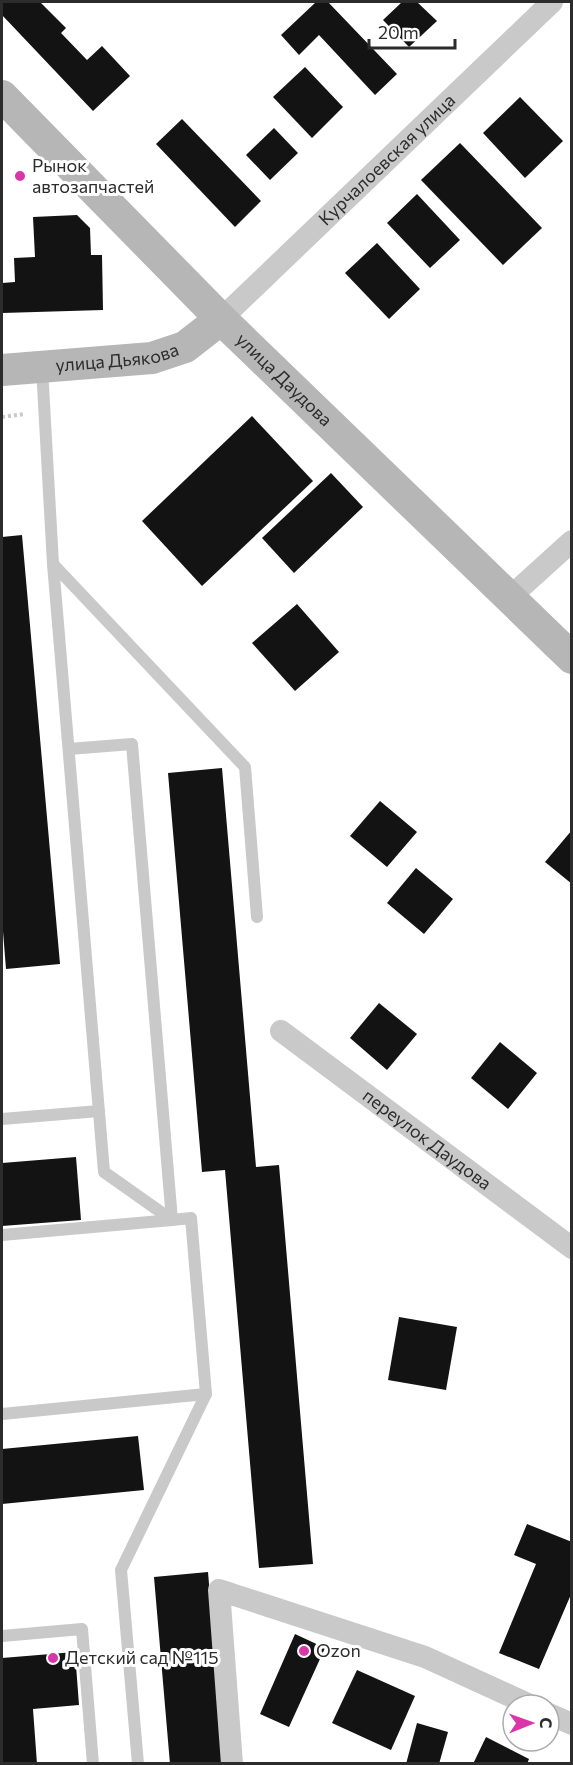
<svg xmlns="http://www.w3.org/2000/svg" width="573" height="1765" viewBox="0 0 573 1765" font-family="Commissioner,sans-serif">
<rect width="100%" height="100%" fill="#fff"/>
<g fill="#131313">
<polygon points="2,2 40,2 66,28 61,33 87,60 102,46 130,76 93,111 2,15"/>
<polygon points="316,2 328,2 397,74 375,95 319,35 299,55 281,35"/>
<polygon points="402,2 417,2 437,21 409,47 383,20"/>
<polygon points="305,67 343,107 312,138 273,97"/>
<polygon points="520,97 563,141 525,178 483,133"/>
<polygon points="182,119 261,201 235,227 156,144"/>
<polygon points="274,128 298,153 270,180 246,155"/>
<polygon points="460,143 542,228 503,265 421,180"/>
<polygon points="417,194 460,240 430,268 387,223"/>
<polygon points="77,215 90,228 91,255 102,255 103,310 2,313 2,283 15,282 14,258 35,257 33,217"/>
<polygon points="377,243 420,289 389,319 345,273"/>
<polygon points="252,416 313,481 202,586 142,521"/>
<polygon points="331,473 363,507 294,573 262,538"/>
<polygon points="22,535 60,964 6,969 2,919 2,537"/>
<polygon points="297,604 339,652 295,691 252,643"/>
<polygon points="222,768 256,1167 279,1165 313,1564 259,1568 225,1170 202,1172 168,773"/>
<polygon points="380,801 417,832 387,867 350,836"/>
<polygon points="572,830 572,884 545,862"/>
<polygon points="416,868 453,899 424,934 387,903"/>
<polygon points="379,1003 417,1034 387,1070 350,1038"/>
<polygon points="500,1042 537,1073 508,1109 471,1078"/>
<polygon points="76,1157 81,1220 2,1226 2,1163"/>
<polygon points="399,1317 457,1327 446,1390 388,1380"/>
<polygon points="138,1436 144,1490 2,1504 2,1449"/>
<polygon points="527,1524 572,1542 572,1592 539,1669 499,1653 536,1564 514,1555"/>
<polygon points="208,1572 224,1764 170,1764 154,1577"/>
<polygon points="295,1634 325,1648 289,1727 260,1714"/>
<polygon points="75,1652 79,1705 33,1709 37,1764 2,1764 2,1658"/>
<polygon points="357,1670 415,1696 391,1750 332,1723"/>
<polygon points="417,1723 448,1732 439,1764 406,1764"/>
<polygon points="486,1737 529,1759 527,1764 473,1764"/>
</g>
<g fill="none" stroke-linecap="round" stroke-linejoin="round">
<polyline stroke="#c9c9c9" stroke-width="4" stroke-dasharray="3 3" stroke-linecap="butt" points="2,417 25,414"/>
<g stroke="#c9c9c9" stroke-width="12">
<polyline points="42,368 53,564 104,1172 172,1220 191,1218 206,1394 121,1570 138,1764"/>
<polyline points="53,564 245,767 257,917"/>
<polyline points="2,1119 99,1111"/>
<polyline points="2,1235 172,1220 132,744 69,749"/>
<polyline points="2,1414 206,1394"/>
<polyline points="2,1636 82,1629 93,1764"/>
</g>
<g stroke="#c9c9c9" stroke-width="22">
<path id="s1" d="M221,319L552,2"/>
<polyline points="509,598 572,541"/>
<path id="s2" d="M281,1031L572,1248"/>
<polyline points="549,1714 572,1724"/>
<polyline points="232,1764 219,1590 425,1657 530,1705"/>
</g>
<g stroke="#b6b6b6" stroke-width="32">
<path id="s3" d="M2,96L221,319L572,658"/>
<path id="s4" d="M2,370L152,358L185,347L221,319"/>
</g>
</g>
<g fill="#da36a8" stroke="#fff" stroke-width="2">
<circle cx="20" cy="176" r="6"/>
<circle cx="304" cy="1651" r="6"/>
<circle cx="53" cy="1658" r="6"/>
</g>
<g text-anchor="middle" stroke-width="6" stroke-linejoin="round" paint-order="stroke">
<g font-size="18" fill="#2c2c2c" stroke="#fff">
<text dy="6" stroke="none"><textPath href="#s1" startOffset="230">Курчалоевская улица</textPath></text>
<text dy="6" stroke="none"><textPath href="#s4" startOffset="116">улица Дьякова</textPath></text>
<text dy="6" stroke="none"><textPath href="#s3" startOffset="400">улица Даудова</textPath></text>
<text dy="6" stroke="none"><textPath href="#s2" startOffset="182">переулок Даудова</textPath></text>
</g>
<g font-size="18" fill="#2c2c2c" stroke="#fff" text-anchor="start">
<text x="32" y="172">Рынок<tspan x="32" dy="21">автозапчастей</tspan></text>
<text x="316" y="1657">Ozon</text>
<text x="65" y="1664">Детский сад №115</text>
</g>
</g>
<rect width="573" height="1765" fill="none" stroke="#2c2c2c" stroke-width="6"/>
<g transform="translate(531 1723) rotate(89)"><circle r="28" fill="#ffffff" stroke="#ababab" stroke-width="1.5"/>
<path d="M0-4.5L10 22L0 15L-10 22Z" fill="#da36a8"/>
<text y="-9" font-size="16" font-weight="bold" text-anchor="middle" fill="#2c2c2c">С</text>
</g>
<path d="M369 39v9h86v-9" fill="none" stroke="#2c2c2c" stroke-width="3"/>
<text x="378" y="39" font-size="18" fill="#2c2c2c" stroke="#ffffff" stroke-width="4.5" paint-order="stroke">20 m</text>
</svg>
